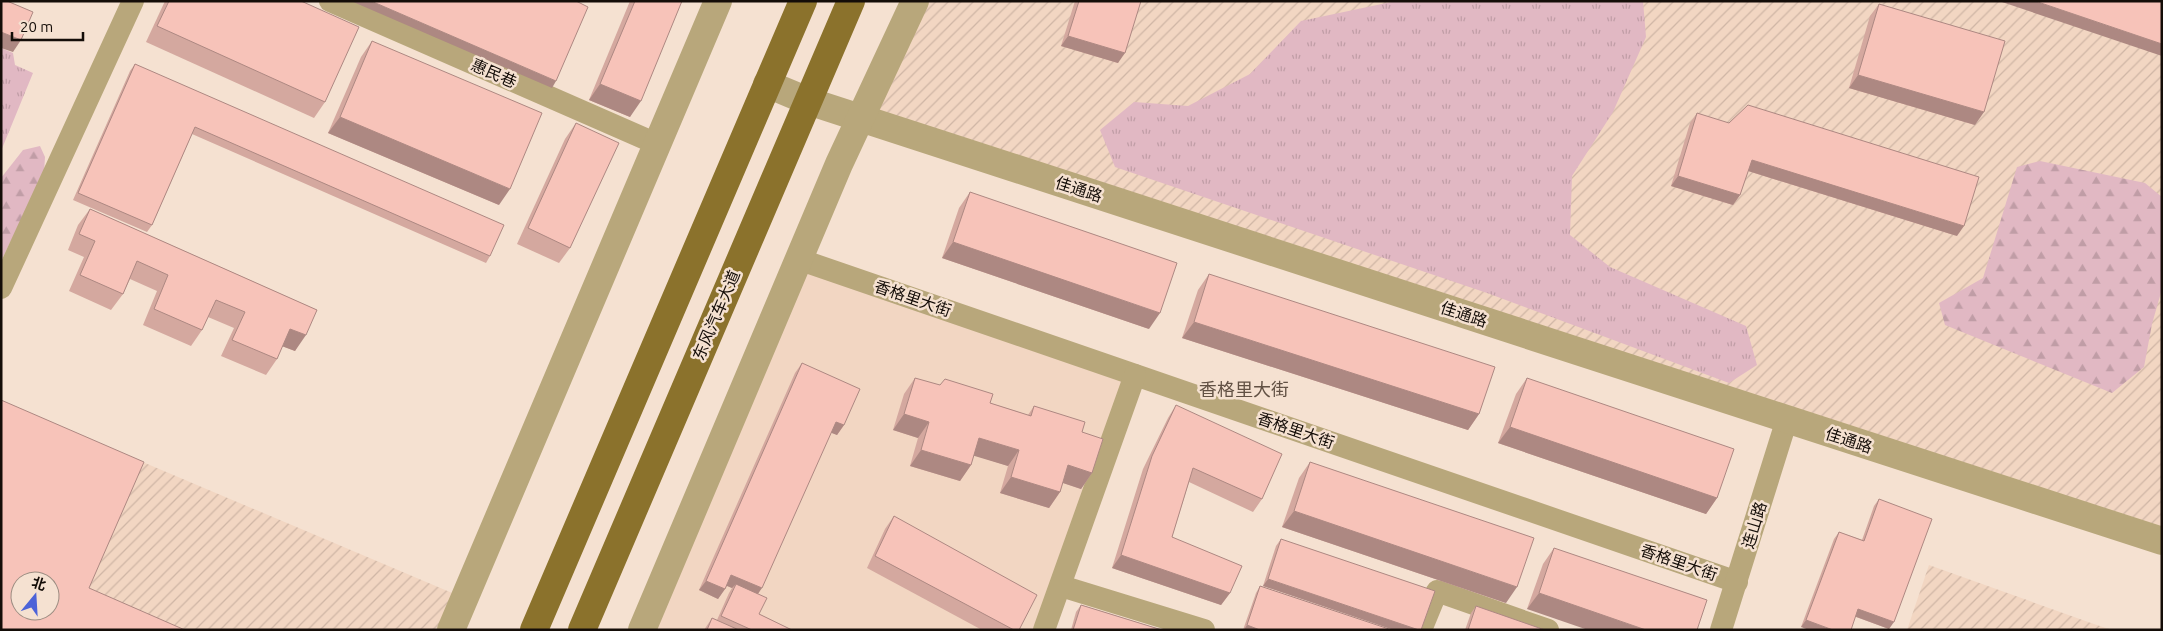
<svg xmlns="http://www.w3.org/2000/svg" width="2163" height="631" viewBox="0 0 2163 631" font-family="Ubuntu,'Noto Sans SC',sans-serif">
<defs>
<pattern id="industrial-furrows" width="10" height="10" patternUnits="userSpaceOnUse" patternTransform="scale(1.25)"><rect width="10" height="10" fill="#f2d6c2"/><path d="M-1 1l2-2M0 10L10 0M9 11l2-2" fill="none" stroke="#cfb6a5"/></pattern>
<pattern id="grass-tufts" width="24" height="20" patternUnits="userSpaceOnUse" patternTransform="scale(1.25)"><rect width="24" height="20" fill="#e1b8c3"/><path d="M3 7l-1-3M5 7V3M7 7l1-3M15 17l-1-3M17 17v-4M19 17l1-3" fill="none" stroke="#c09da6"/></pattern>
<pattern id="forest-firs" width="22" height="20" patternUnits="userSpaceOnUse" patternTransform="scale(1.25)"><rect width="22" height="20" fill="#e1b8c3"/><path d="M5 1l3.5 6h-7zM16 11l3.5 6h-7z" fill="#c09da6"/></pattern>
</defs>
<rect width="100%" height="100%" fill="#f5e1d1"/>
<polygon fill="#f2d6c2" points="798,259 1135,375 1044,630 642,630"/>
<g fill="url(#industrial-furrows)" fill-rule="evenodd">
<polygon points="915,1 2162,1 2162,541 860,118"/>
<path d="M1,402L464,598L451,630H1ZM20,581H50V611H20Z"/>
<polygon points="1929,565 2091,623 2112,630 1907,630"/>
</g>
<g fill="url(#grass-tufts)">
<polygon points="1396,1 1643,1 1646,37 1613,112 1572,176 1570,235 1610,267 1746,326 1757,365 1729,383 1487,293 1115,167 1100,130 1134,102 1188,106 1250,74 1301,21"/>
<polygon points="1,48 13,53 15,65 33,73 1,151"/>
</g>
<g fill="url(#forest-firs)">
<polygon points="40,146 45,157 44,174 1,261 1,178 23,150"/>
<polygon points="2040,161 2145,183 2162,197 2162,289 2152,324 2144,367 2112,393 1945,325 1939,303 1983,278 2017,167"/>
</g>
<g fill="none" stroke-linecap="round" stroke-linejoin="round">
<g stroke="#b8a77b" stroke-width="22">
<polyline points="330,1 657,144"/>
<polyline points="798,259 1737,582"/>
<polyline points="1,288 133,1"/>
<polyline points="1061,586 1204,630"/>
<polyline points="1044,630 1135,375"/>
<polyline points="1421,630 1437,591 1548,630"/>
<polyline points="1721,630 1787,419"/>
</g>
<g stroke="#b8a77b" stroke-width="28">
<polyline points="767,84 808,101 2162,541"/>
<polyline points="451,630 718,1"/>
<polyline points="642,630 839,164 915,1"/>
</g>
<g stroke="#8b722c" stroke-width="28">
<polyline points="534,630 803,1"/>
<polyline points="582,630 851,1"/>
</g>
</g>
<g fill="#d4a89f">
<polygon points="165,1 301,1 325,102 314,118 146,42"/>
<polygon points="630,1 682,1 630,117 589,100"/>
<polygon points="1075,1 1141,1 1118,63 1061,46"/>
<polygon points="1879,4 1975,125 1849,88 1870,16"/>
<polygon points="372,41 499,205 328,133 361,57"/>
<polygon points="135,64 490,256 486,263 192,134 152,225 147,232 73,200 130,71"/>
<polygon points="1697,113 1957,236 1748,171 1740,195 1733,205 1671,186 1690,123"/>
<polygon points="576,123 570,248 559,263 517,244 565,139"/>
<polygon points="970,192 1149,329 942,258 959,208"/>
<polygon points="90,209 317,310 295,351 282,346 277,359 266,375 221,356 234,328 208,317 202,330 191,346 143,325 157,291 130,279 123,294 111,310 69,291 84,257 68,250 78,225"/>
<polygon points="1209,274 1479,414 1468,430 1182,338 1198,290"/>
<polygon points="802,363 844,425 837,435 831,432 758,594 759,614 792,630 704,630 712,618 717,620 729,593 732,588 727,586 718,599 699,590 795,373"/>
<polygon points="915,378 990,403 1028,415 1034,406 1082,432 1092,473 1081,489 1063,483 1060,492 1049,508 1000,493 1008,466 974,455 971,465 960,481 910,466 918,438 893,430 904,394"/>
<polygon points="1527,378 1717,498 1706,514 1498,443 1516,394"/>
<polygon points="1176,405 1262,499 1253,512 1189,482 1172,537 1230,593 1221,605 1112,568 1143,469 1168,418"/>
<polygon points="1310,462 1506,603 1282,527 1299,478"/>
<polygon points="1879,499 1889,629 1856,617 1801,627 1834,539 1839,532 1862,540 1874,506"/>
<polygon points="894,516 1019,630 982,630 867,568 885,529"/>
<polygon points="1281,539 1421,630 1394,630 1263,586 1276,546"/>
<polygon points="1554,548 1697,630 1527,609 1543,564"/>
<polygon points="1260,586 1392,630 1243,630 1256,593"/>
<polygon points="1081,605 1162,630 1071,630 1076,612"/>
<polygon points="1476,606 1545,630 1465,630 1471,613"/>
</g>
<g fill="#ad8882">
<polygon points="351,1 371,1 556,81 552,88"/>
<polygon points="1999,1 2035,1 2162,44 2162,56"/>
<polygon points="1,32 21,40 13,52 1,48"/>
<polygon points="1068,36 1125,53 1118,63 1061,46"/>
<polygon points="1858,75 1984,112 1975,125 1849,88"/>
<polygon points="600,84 641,101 630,117 589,100"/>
<polygon points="340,117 510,189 499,205 328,133"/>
<polygon points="1752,160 1964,226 1957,236 1745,170"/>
<polygon points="1678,176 1740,195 1733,205 1671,186"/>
<polygon points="953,242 1160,313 1149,329 942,258"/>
<polygon points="1194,322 1479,414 1468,430 1182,338"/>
<polygon points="290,329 306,335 295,351 279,345"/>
<polygon points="904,414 929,422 918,438 893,430"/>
<polygon points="836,422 844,425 837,435 829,432"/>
<polygon points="1510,427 1717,498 1706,514 1498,443"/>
<polygon points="979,438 1019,450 1008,466 968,454"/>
<polygon points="921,450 971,465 960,481 910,466"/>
<polygon points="1068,465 1092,473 1081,489 1057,481"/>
<polygon points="1011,477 1060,492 1049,508 1000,493"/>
<polygon points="1294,511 1517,587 1506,603 1282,527"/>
<polygon points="1121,555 1230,593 1221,605 1112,568"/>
<polygon points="731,575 762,588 755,598 736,584 732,588 725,585"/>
<polygon points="1268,579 1419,630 1394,630 1263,586"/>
<polygon points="706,581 725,589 718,599 699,590"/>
<polygon points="1539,593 1646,630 1588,630 1527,609"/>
<polygon points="1858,609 1894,622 1889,629 1854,616"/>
<polygon points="1806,620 1833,630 1809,630 1801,627"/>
<polygon points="1247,625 1260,630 1244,630"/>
</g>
<g fill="#f7c3b9" stroke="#ad8882" fill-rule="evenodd">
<polygon points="1,1 7,1 33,12 21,40 1,32"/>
<polygon points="169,1 301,1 359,27 325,102 157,26"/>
<polygon points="371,1 576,1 588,7 556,81"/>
<polygon points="635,1 682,1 641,101 600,84"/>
<polygon points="1079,1 1141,1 1125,53 1068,36"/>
<polygon points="2035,1 2162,1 2162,44"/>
<polygon points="1879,4 2005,41 1984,112 1858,75"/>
<polygon points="372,41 542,113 510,189 340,117"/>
<polygon points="135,64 504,225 490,256 195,127 152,225 78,193"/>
<polygon points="1748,105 1979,177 1964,226 1752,160 1740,195 1678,176 1697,113 1729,123"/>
<polygon points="576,123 619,143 570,248 528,228"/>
<polygon points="970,192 1177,263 1160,313 953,242"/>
<polygon points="90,209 317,310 306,335 290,329 277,359 232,340 245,312 216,300 202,330 154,309 168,275 137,261 123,294 80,275 95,241 79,234"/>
<polygon points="1209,274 1495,367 1479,414 1194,322"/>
<polygon points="802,363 860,389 844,425 836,422 762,588 731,575 725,589 706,581"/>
<polygon points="915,378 940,385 945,379 993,394 990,403 1031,416 1034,406 1085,422 1082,432 1103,439 1092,473 1068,465 1060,492 1011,477 1019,450 979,438 971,465 921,450 929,422 904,414"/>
<polygon points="1527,378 1734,449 1717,498 1510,427"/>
<path d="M1,400L144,462L89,588L185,630H1ZM20,581H50V611H20Z"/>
<polygon points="1176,405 1282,454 1262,499 1193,468 1172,537 1242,566 1230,593 1121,555 1152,456"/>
<polygon points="1310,462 1534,538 1517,587 1294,511"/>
<polygon points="1879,499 1932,519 1894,622 1858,609 1851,630 1833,630 1806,620 1839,532 1864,541"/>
<polygon points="894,516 1037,595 1019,630 1014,630 875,556"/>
<polygon points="1281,539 1435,591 1421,630 1419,630 1268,579"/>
<polygon points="1554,548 1707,600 1697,630 1646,630 1539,593"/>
<polygon points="736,584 767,598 759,614 792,630 752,630 721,616"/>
<polygon points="1260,586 1392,630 1260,630 1247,625"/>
<polygon points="1081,605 1162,630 1073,630"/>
<polygon points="1476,606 1545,630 1468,630"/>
<polygon points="712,618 739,630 707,630"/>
</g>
<g text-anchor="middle" stroke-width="5" stroke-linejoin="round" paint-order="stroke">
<g font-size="16" fill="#140d08" stroke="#f5e1d1">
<text transform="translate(494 73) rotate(24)" y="6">惠民巷</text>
<text transform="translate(1079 189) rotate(18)" y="6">佳通路</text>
<text transform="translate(913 298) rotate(19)" y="6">香格里大街</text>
<text transform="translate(1464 314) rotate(18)" y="6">佳通路</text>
<text transform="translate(716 315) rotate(-67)" y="6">东风汽车大道</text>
<text transform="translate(1296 430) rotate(19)" y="6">香格里大街</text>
<text transform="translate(1849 440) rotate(18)" y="6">佳通路</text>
<text transform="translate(1754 525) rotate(-73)" y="6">连山路</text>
<text transform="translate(1679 562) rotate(19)" y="6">香格里大街</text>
</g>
<g font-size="18" fill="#625144" stroke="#f5e1d1">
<text x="1244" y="396">香格里大街</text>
</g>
</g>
<rect width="2163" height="631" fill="none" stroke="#140d08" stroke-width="5"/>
<g transform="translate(35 596) rotate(18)"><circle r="24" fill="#f5e1d1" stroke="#9b8c81"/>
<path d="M0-4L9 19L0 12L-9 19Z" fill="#4d63d8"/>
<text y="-8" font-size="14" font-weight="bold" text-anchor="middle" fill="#140d08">北</text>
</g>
<path d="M12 32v8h71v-8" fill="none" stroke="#140d08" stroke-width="2.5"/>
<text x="20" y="32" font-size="15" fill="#140d08" stroke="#f5e1d1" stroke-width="4" paint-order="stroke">20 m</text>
</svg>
